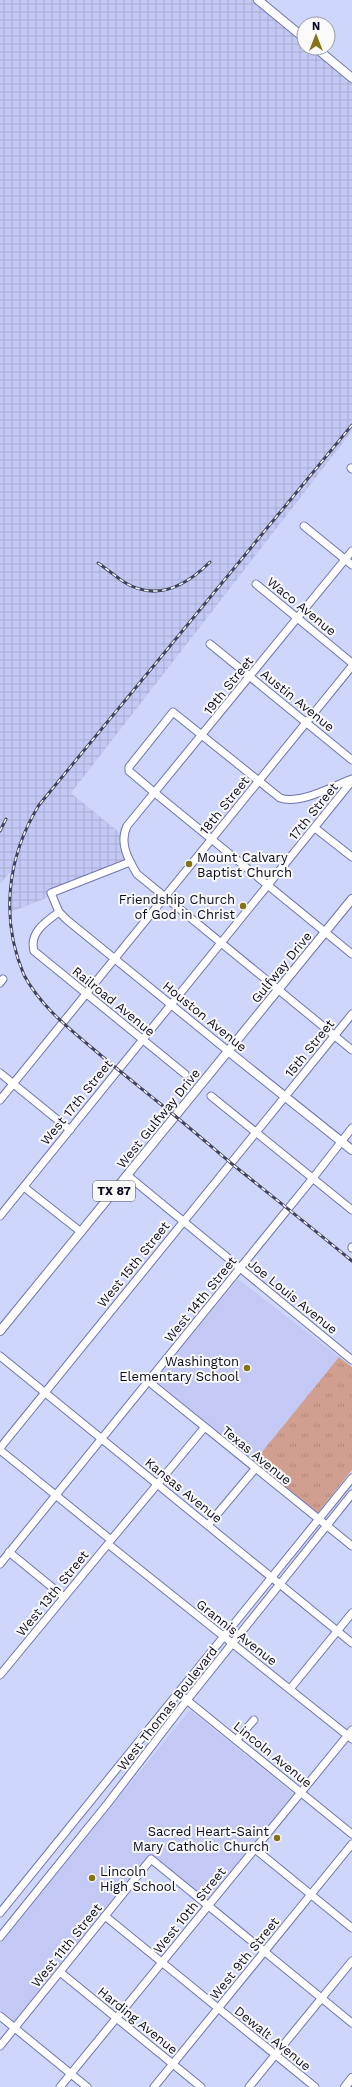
<svg xmlns="http://www.w3.org/2000/svg" width="352" height="2087" viewBox="0 0 352 2087" font-family="'Work Sans',sans-serif">
<defs>
<pattern id="industrial-grid" width="8" height="8" patternUnits="userSpaceOnUse"><rect width="8" height="8" fill="#c3c9f4"/><path d="M0 4h8M4 0v8" fill="none" stroke="#a6abd1"/></pattern>
<pattern id="park-tufts" width="24" height="20" patternUnits="userSpaceOnUse"><rect width="24" height="20" fill="#d19f8f"/><path d="M3 7l-1-3M5 7V3M7 7l1-3M15 17l-1-3M17 17v-4M19 17l1-3" fill="none" stroke="#b2887b"/></pattern>
</defs>
<rect width="100%" height="100%" fill="#cfd6fc"/>
<g fill="#c3c9f4">
<polygon points="238,1279 339,1357 253,1463 155,1380"/>
<polygon points="190,1710 294,1794 206,1901 150,1855 14,2021 0,2010 0,1943"/>
</g>
<polygon fill="url(#industrial-grid)" points="0,0 258,0 304,38 304,48 316,48 352,78 352,431 71,793 120,833 120,841 127,861 52,896 8,913 10,872 0,884"/>
<polygon fill="url(#park-tufts)" points="339,1357 352,1367 352,1470 317,1514 253,1463"/>
<g fill="none" stroke-linecap="round" stroke-linejoin="round">
<defs>
<g id="minor">
<polyline points="351,468 352,469"/>
<polyline points="304,526 352,565"/>
<path d="M352,551L127,826C119,843 128,859 137,874L352,1050"/>
<polyline points="256,584 352,663"/>
<polyline points="210,644 352,760"/>
<path d="M352,779C333,786 300,805 280,798L173,712L129,767V771L155,793L352,954"/>
<polyline points="315,828 352,857"/>
<polyline points="130,862 51,893 59,912 67,920 228,1051"/>
<path d="M59,912C45,922 29,933 34,951L185,1074"/>
<polyline points="0,983 3,979"/>
<polyline points="0,1073 70,1130"/>
<polyline points="211,1096 352,1210"/>
<polyline points="0,1100 352,666"/>
<polyline points="127,1175 352,1360"/>
<polyline points="24,1187 81,1232"/>
<polyline points="0,1216 352,781"/>
<polyline points="352,1248 352,1247"/>
<polyline points="0,1356 352,1643"/>
<polyline points="148,1381 352,1546"/>
<polyline points="0,1448 352,1014"/>
<polyline points="0,1450 111,1540 204,1428"/>
<polyline points="208,1525 255,1469"/>
<polyline points="9,1552 64,1597"/>
<polyline points="0,1564 313,1178 352,1128"/>
<polyline points="0,1675 108,1544 352,1739"/>
<polyline points="290,1689 352,1613"/>
<polyline points="178,1693 352,1834"/>
<polyline points="236,1740 254,1720"/>
<polyline points="255,1849 352,1928"/>
<polyline points="0,1913 352,1478"/>
<polyline points="105,1916 315,2087"/>
<polyline points="0,1937 108,1803 187,1700 352,1494"/>
<polyline points="60,1972 201,2087"/>
<polyline points="0,2016 87,2087"/>
<polyline points="0,2046 151,1859 352,2023"/>
<polyline points="60,2087 352,1730"/>
<polyline points="154,2087 352,1844"/>
<polyline points="249,2087 352,1961"/>
</g>
<g id="major">
<polyline points="258,0 304,38"/>
<polyline points="316,48 352,78"/>
<polyline points="228,1051 352,1150"/>
<polyline points="0,1331 352,899"/>
<polyline points="345,2087 352,2078"/>
</g>
</defs>
<use href="#minor" stroke="#6e75af" stroke-width="9"/>
<use href="#major" stroke="#6e75af" stroke-width="10"/>
<use href="#minor" stroke="#fff" stroke-width="7"/>
<use href="#major" stroke="#fff" stroke-width="8"/>
<defs>
<g id="rail">
<path d="M352,425L39,805C7,857 0,919 24,975C40,1005 66,1026 91,1047C113,1066 136,1084 158,1102C183,1122 207,1143 232,1164C272,1196 312,1228 352,1261"/>
<path d="M98,563C107,569 115,576 124,582C156,602 186,586 210,562"/>
<polyline points="0,831 6,819"/>
</g>
</defs>
<use href="#rail" stroke="#41435d" stroke-width="3"/>
<use href="#rail" stroke="#f9f9f9" stroke-width="1.5" stroke-dasharray="4.5" stroke-linecap="butt"/>
</g>
<g fill="#857315" stroke="#f9f9f9" stroke-width="1.5">
<circle cx="189" cy="864" r="4"/>
<circle cx="243" cy="906" r="4"/>
<circle cx="247" cy="1368" r="4"/>
<circle cx="277" cy="1838" r="4"/>
<circle cx="92" cy="1878" r="4"/>
</g>
<g text-anchor="middle" stroke-width="4" stroke-linejoin="round" paint-order="stroke">
<rect fill="#f9f9f9" stroke="#525261" stroke-width="1" x="93" y="1181" width="42" height="20" rx="3"/>
<g font-size="12" font-weight="bold" fill="#0a0b20">
<text x="114" y="1195">TX 87</text>
</g>
<g font-size="13" fill="#0a0b20" stroke="#f9f9f9">
<text transform="translate(302 606) rotate(39)" y="5">Waco Avenue</text>
<text transform="translate(228 685) rotate(-51)" y="5">19th Street</text>
<text transform="translate(298 700) rotate(39)" y="5">Austin Avenue</text>
<text transform="translate(224 805) rotate(-51)" y="5">18th Street</text>
<text transform="translate(313 811) rotate(-51)" y="5">17th Street</text>
<text transform="translate(281 967) rotate(-51)" y="5">Gulfway Drive</text>
<text transform="translate(114 1001) rotate(39)" y="5">Railroad Avenue</text>
<text transform="translate(205 1016) rotate(39)" y="5">Houston Avenue</text>
<text transform="translate(309 1048) rotate(-51)" y="5">15th Street</text>
<text transform="translate(76 1102) rotate(-51)" y="5">West 17th Street</text>
<text transform="translate(158 1118) rotate(-51)" y="5">West Gulfway Drive</text>
<text transform="translate(133 1264) rotate(-51)" y="5">West 15th Street</text>
<text transform="translate(293 1296) rotate(39)" y="5">Joe Louis Avenue</text>
<text transform="translate(200 1299) rotate(-51)" y="5">West 14th Street</text>
<text transform="translate(257 1455) rotate(39)" y="5">Texas Avenue</text>
<text transform="translate(184 1490) rotate(39)" y="5">Kansas Avenue</text>
<text transform="translate(52 1593) rotate(-51)" y="5">West 13th Street</text>
<text transform="translate(237 1632) rotate(38)" y="5">Grannis Avenue</text>
<text transform="translate(167 1708) rotate(-52)" y="5">West Thomas Boulevard</text>
<text transform="translate(273 1754) rotate(39)" y="5">Lincoln Avenue</text>
<text transform="translate(189 1910) rotate(-51)" y="5">West 10th Street</text>
<text transform="translate(66 1945) rotate(-51)" y="5">West 11th Street</text>
<text transform="translate(244 1958) rotate(-51)" y="5">West 9th Street</text>
<text transform="translate(138 2020) rotate(39)" y="5">Harding Avenue</text>
<text transform="translate(273 2038) rotate(39)" y="5">Dewalt Avenue</text>
</g>
<g font-size="13" fill="#0a0b20" stroke="#f9f9f9" text-anchor="end">
<text x="197" y="862" text-anchor="start">Mount Calvary<tspan x="197" dy="15">Baptist Church</tspan></text>
<text x="235" y="904">Friendship Church<tspan x="235" dy="15">of God in Christ</tspan></text>
<text x="239" y="1366">Washington<tspan x="239" dy="15">Elementary School</tspan></text>
<text x="269" y="1836">Sacred Heart-Saint<tspan x="269" dy="15">Mary Catholic Church</tspan></text>
<text x="100" y="1876" text-anchor="start">Lincoln<tspan x="100" dy="15">High School</tspan></text>
</g>
</g>
<g transform="translate(316 36)"><circle r="19" fill="#f9f9f9" stroke="#999aa2"/>
<path d="M0-3L7 15L0 10L-7 15Z" fill="#857315"/>
<text y="-6" font-size="11" font-weight="bold" text-anchor="middle" fill="#0a0b20">N</text>
</g>
</svg>
